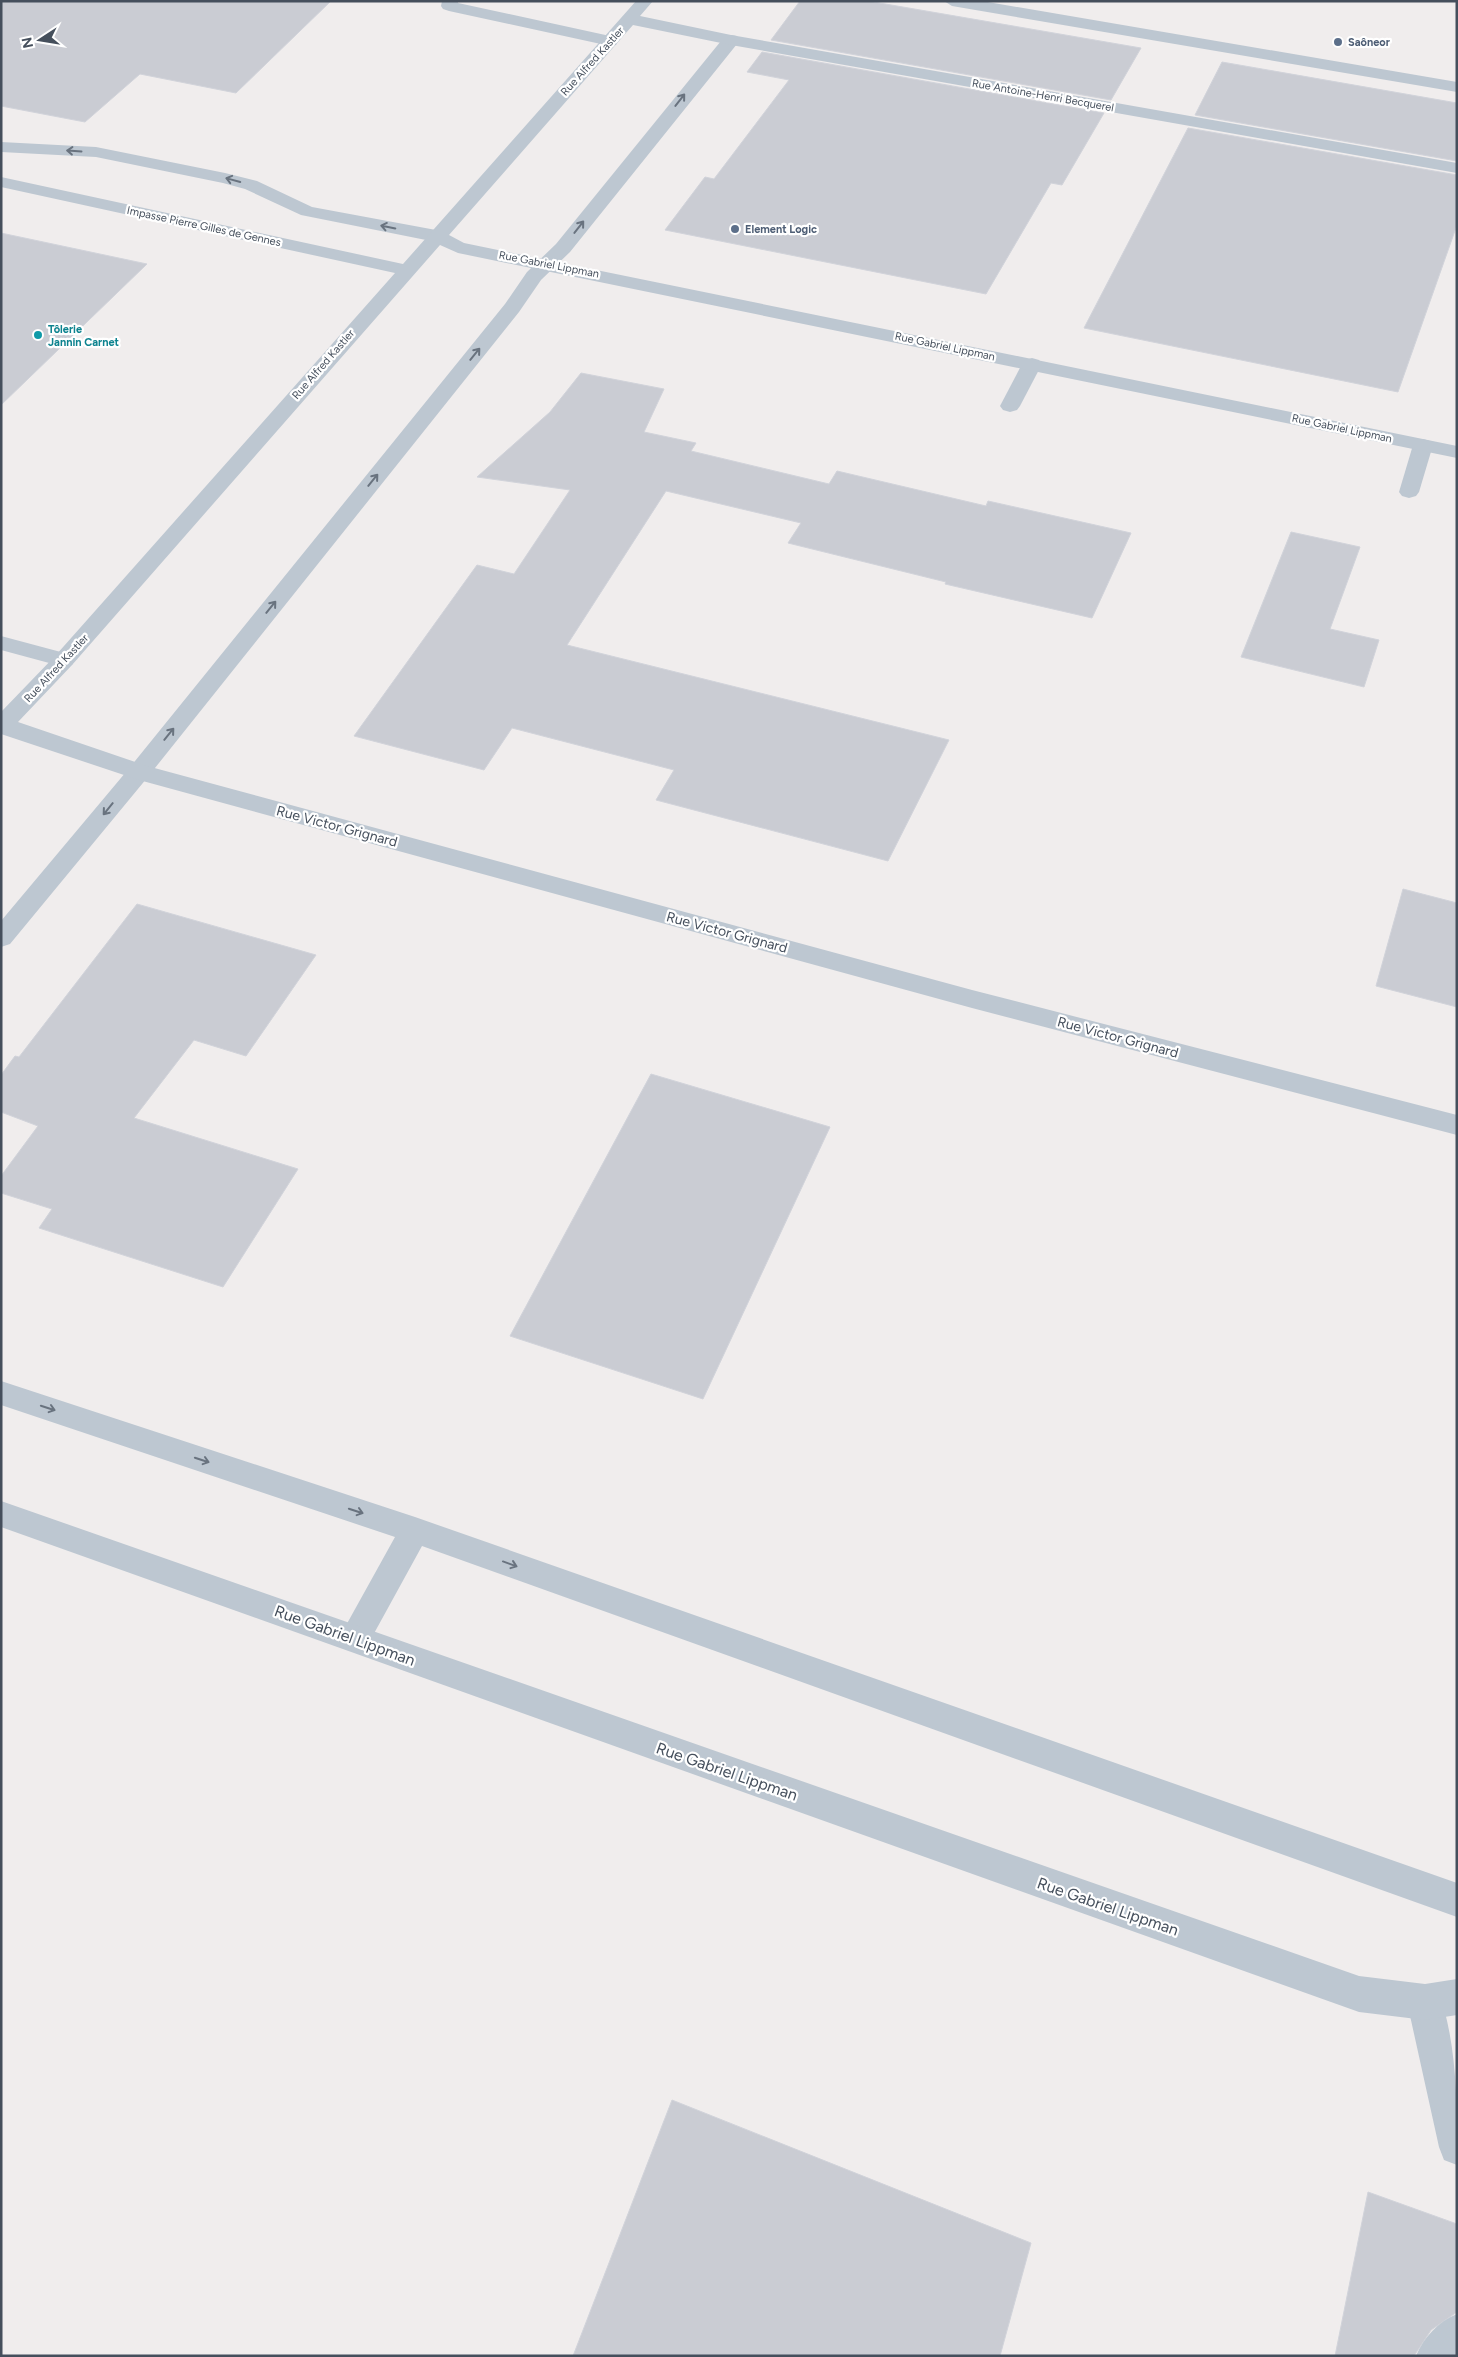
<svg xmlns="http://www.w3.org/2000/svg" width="1458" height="2357" viewBox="0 0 1458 2357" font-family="Figtree,sans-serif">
<rect width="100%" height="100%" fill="#f0eded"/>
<g fill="#caccd3" stroke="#d1d3da">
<polygon points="1,1 331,1 236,93 140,74 85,122 1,106"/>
<polygon points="800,1 868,1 1141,48 1111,100 771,40"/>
<polygon points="762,52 1104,113 1062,185 1051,183 986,294 665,230 705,177 714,179 789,80 747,72"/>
<polygon points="1222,62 1457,103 1457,161 1195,115"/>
<polygon points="1188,128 1457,175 1457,225 1398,392 1084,328"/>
<polygon points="1,233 147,264 1,405"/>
<polygon points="581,373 664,389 644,432 696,443 691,451 829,484 837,471 986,506 988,501 1131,533 1092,618 945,584 946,582 788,543 801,523 666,491 567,645 949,740 888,861 656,800 674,770 512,728 484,770 354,736 477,565 514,574 570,490 477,477 550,412"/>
<polygon points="1291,532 1360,547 1330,629 1379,640 1364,687 1241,657"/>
<polygon points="1403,889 1457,903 1457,1007 1376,986"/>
<polygon points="137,904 316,955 246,1056 194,1040 134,1118 298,1169 223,1287 39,1228 52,1209 1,1193 1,1176 38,1126 1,1112 1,1075 15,1056 19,1057"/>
<polygon points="651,1074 830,1127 703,1399 510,1336"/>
<polygon points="672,2100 1031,2243 1000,2356 573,2356"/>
<polygon points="1368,2192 1457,2224 1457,2312 1431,2330 1414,2356 1335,2356"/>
</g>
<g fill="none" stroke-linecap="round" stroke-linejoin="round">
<g fill="#bdc7d1" fill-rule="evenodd">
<polygon points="442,1 458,1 458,3 610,36 616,37 618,41 616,45 610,46 449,11 443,9 441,6"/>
<polygon points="944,1 982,1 1457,82 1457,92 952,6"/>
<polygon points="731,35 737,36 739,40 737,44 570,252 541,280 519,312 147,778 10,944 1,947 1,921 131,766 505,304 527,272 556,244 725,36"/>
<polygon points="1,142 96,147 225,173 257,181 312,207 436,230 443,232 445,236 443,240 436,242 301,215 245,189 223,183 96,157 1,152"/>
<polygon points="1032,358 1039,360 1042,364 1020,406 1017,410 1010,412 1003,410 1000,406 1022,364 1025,360"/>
<polygon points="1423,439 1430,441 1433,445 1419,492 1416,496 1409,498 1402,496 1399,492 1413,445 1416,441"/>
<polygon points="1,636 72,655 75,660 72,665 64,667 1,650"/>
<polygon points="1,1381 415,1517 1457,1883 1457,1917 422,1546 366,1648 355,1652 344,1648 339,1638 395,1537 1,1405"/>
<path d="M1425,1984L1438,1989C1458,2046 1457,2106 1457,2165L1444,2160L1439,2147L1407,2002L1412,1989Z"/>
<path d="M1457,2314V2356H1416C1424,2337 1438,2322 1457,2314Z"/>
</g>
<g fill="#bdc7d1" fill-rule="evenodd">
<polygon points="636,1 653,1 640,16 731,35 1457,163 1457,173 731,45 633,25 449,235 464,243 1457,446 1457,458 458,253 440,245 72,665 18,722 147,766 972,990 1457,1115 1457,1135 972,1008 139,780 1,734 1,712 56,655 395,273 1,187 1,177 403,264"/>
<polygon points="1,1501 1359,1976 1425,1984 1457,1979 1457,2015 1425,2020 1359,2012 1,1527"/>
</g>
</g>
<defs><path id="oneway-shaft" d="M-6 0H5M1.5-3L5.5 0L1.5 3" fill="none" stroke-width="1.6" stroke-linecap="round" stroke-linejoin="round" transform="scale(1.25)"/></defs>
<g stroke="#69737f">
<use href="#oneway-shaft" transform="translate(680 100) rotate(-52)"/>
<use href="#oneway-shaft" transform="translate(74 151) rotate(-176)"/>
<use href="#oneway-shaft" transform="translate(233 180) rotate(-165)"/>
<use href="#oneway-shaft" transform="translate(388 227) rotate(-169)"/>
<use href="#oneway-shaft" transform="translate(579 227) rotate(-52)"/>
<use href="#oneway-shaft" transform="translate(475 354) rotate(-51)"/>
<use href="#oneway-shaft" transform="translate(373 480) rotate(-51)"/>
<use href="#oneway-shaft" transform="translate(271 607) rotate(-51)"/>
<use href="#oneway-shaft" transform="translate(169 734) rotate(-51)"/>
<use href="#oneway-shaft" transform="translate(108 809) rotate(129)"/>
<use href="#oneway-shaft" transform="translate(48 1408) rotate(18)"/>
<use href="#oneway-shaft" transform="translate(202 1460) rotate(18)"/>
<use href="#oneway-shaft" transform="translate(356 1511) rotate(18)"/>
<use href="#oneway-shaft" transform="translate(510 1564) rotate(20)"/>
</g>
<g fill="#5c6f8a" stroke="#fff" stroke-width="2">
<circle cx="1338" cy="42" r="5"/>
<circle cx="735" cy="229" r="5"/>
</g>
<circle fill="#0f9aa8" stroke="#fff" stroke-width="2" cx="38" cy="335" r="5"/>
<g text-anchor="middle" stroke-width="4.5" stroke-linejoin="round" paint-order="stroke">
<g font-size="11" font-weight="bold" fill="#4e5e75" stroke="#fff" text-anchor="start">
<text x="1348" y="46">Saôneor</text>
<text x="745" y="233">Element Logic</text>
</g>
<g font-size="11" fill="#454f5c" stroke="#fff">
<text transform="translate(592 61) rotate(-48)" y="4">Rue Alfred Kastler</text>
<text transform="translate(1043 95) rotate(10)" y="4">Rue Antoine-Henri Becquerel</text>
<text transform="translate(204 226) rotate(12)" y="4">Impasse Pierre Gilles de Gennes</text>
<text transform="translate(549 264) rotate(11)" y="4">Rue Gabriel Lippman</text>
<text transform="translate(945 346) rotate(12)" y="4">Rue Gabriel Lippman</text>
<text transform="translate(323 364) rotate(-49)" y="4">Rue Alfred Kastler</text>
<text transform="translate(1342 428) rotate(12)" y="4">Rue Gabriel Lippman</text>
<text transform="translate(56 668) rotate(-47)" y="4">Rue Alfred Kastler</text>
</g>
<g font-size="11" font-weight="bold" fill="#0d838f" stroke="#fff" text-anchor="start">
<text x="48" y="333">Tôlerie<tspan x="48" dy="13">Jannin Carnet</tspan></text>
</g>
<g font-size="14" fill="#454f5c" stroke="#fff">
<text transform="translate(337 826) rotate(15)" y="5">Rue Victor Grignard</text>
<text transform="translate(727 932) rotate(15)" y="5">Rue Victor Grignard</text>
<text transform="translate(1118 1037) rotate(15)" y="5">Rue Victor Grignard</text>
</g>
<g font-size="16" fill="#454f5c" stroke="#fff">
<text transform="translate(345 1635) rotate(20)" y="6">Rue Gabriel Lippman</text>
<text transform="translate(727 1771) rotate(19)" y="6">Rue Gabriel Lippman</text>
<text transform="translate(1108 1906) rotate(19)" y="6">Rue Gabriel Lippman</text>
</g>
</g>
<rect width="1458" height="2357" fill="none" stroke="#454f5c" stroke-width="5"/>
<g transform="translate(40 40) rotate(258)" stroke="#ffffff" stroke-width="4" paint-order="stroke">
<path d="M0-4L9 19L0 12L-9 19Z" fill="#454f5c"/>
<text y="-8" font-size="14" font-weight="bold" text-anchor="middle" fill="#454f5c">N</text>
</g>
</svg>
